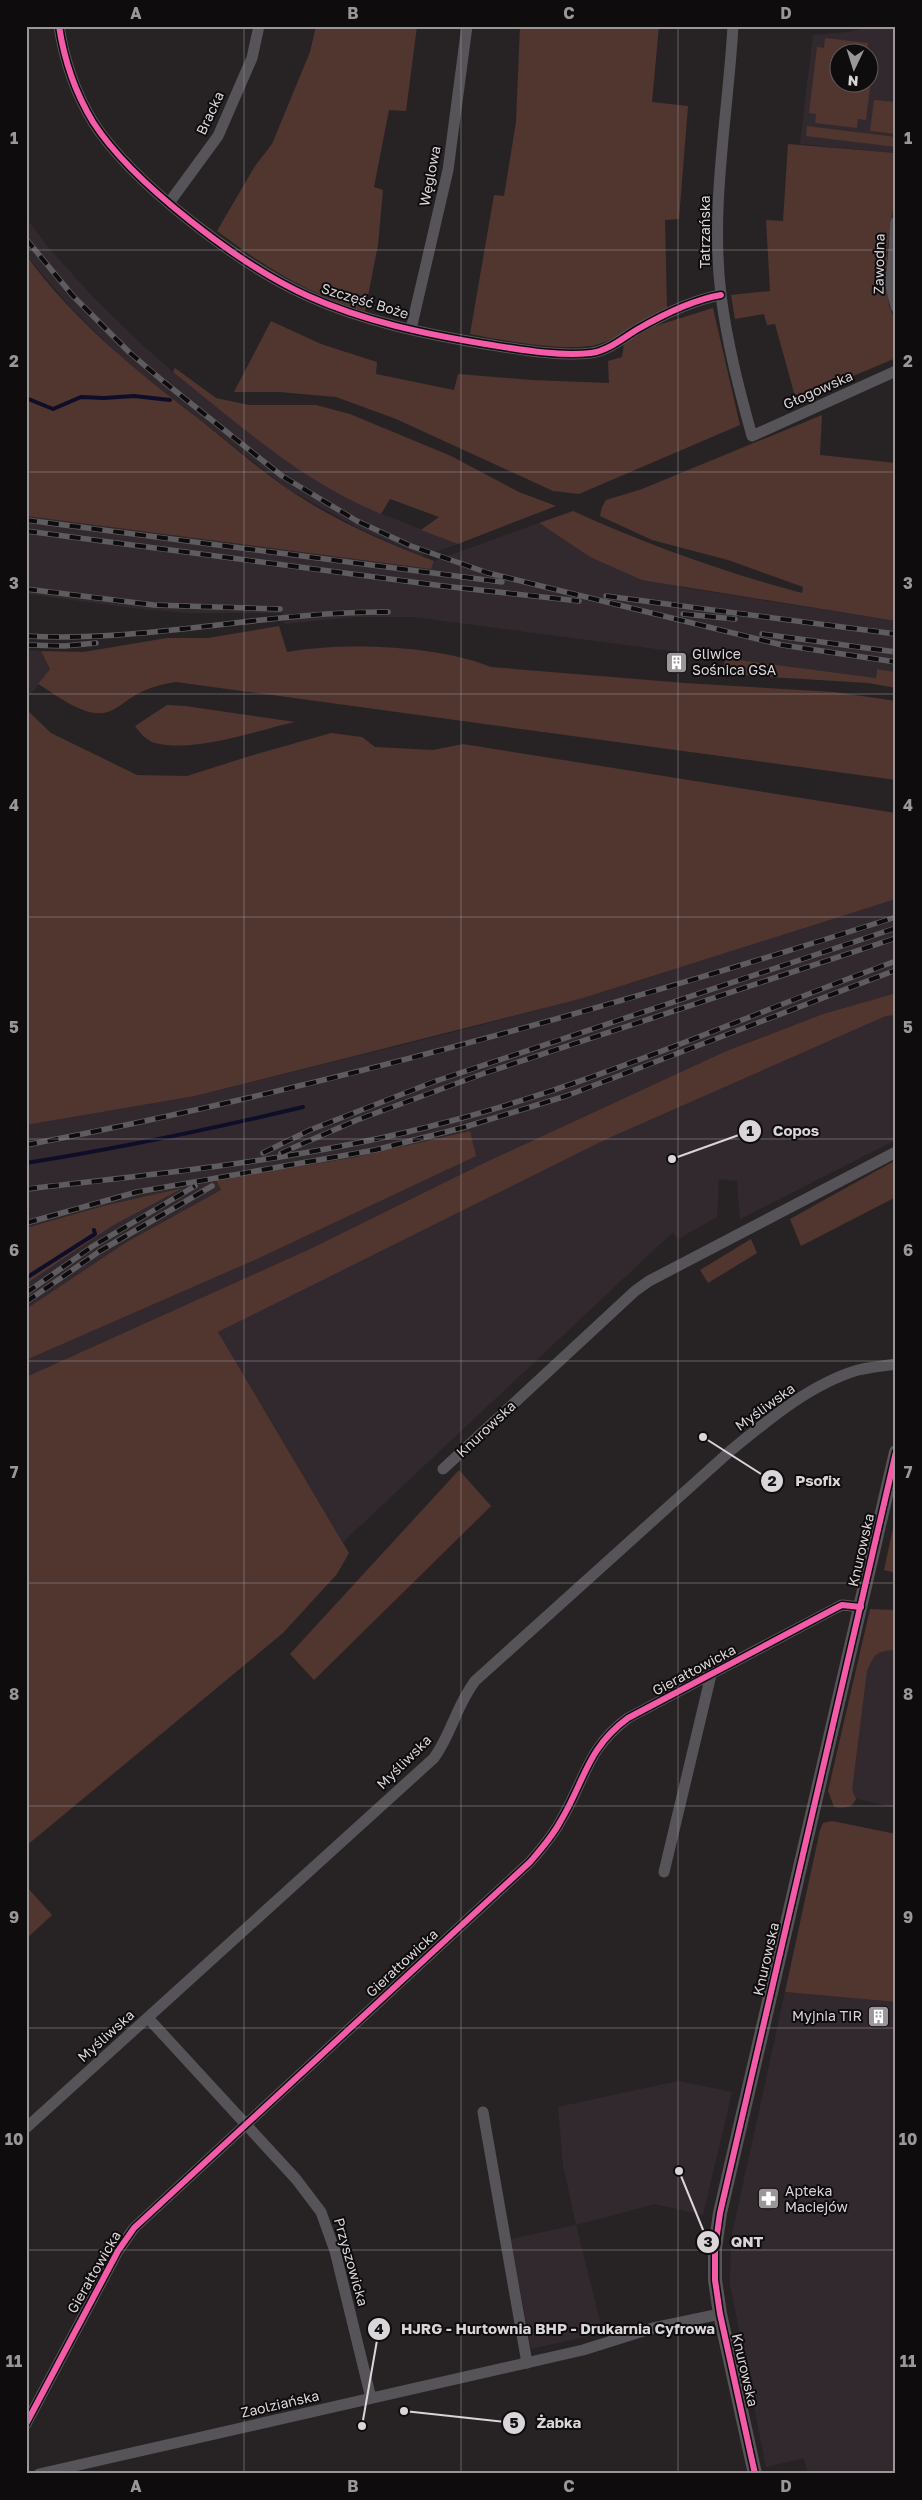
<svg xmlns="http://www.w3.org/2000/svg" width="922" height="2500" viewBox="0 0 922 2500" font-family="'Golos Text',sans-serif">
<rect width="100%" height="100%" fill="#272325"/>
<g fill="#32292f" fill-rule="evenodd">
<path d="M876,26H896V153L800,144L813,35L848,32ZM840,52H870V82H840Z"/>
<polygon points="26,218 48,247 92,296 139,342 173,372 252,435 327,487 367,508 458,544 422,556 358,528 288,489 123,359 71,308 26,255"/>
<polygon points="26,516 431,569 434,561 539,523 590,557 685,588 896,621 896,672 877,669 876,678 413,617 354,617 285,624 282,613 189,613 141,609 26,594"/>
<polygon points="26,650 41,651 50,669 26,700"/>
<polygon points="896,899 896,993 823,1014 724,1052 484,1163 310,1249 26,1377 26,1360 257,1259 375,1203 470,1131 356,1157 216,1180 221,1190 125,1243 26,1309 26,1284 112,1226 181,1189 103,1206 26,1228 26,1216 31,1214 30,1212 26,1212 26,1125 195,1096 458,1031 580,999"/>
<polygon points="896,1015 896,1140 740,1219 737,1181 719,1179 717,1217 678,1239 673,1232 343,1542 218,1332 609,1138 886,1016"/>
<polygon points="866,1641 896,1642 896,1808 831,1793"/>
<polygon points="785,1992 896,2002 896,2474 808,2474 804,2458 766,2467 730,2284 731,2239"/>
<polygon points="678,2081 732,2092 703,2215 655,2204 576,2225 603,2333 531,2349 511,2239 576,2225 563,2165 558,2107"/>
</g>
<g fill="#51352f">
<path d="M316,26H417L406,111L389,110L374,187L383,190L378,245L365,311C309,295 263,266 217,231L255,166L272,144L310,52Z"/>
<path d="M520,26H659L652,102L688,106L679,219L665,220L667,308C647,319 620,337 599,344C571,353 499,340 470,334L494,195L504,196L516,122Z"/>
<polygon points="825,38 868,43 867,52 840,52 840,82 870,82 870,53 874,54 866,120 858,119 857,128 815,123 816,114 809,113 817,47 824,48"/>
<polygon points="874,100 896,102 896,134 870,131"/>
<polygon points="807,126 896,137 896,147 806,136"/>
<polygon points="788,144 896,153 896,189 887,253 889,306 896,321 896,358 796,400 775,324 767,325 764,314 735,319 731,295 770,291 766,220 783,221"/>
<path d="M26,255C73,320 136,371 199,419C228,442 257,468 288,489C333,520 384,542 434,561L431,569L26,516Z"/>
<polygon points="713,308 740,425 579,494 553,491 396,419 336,397 279,392 234,392 271,321 321,344 377,362 376,374 454,390 458,374 532,380 609,383 608,361 622,357 624,343 655,326"/>
<path d="M175,368L216,398L249,405H316L350,414L451,456L519,492L556,506L458,544L421,530L439,517L390,499L381,514C303,482 238,424 173,372Z"/>
<path d="M822,415L820,455L896,463V621L642,580L590,557L539,523L573,511C648,545 723,572 802,593L803,587L728,560L652,540L600,516L602,507L606,500L642,489Z"/>
<path d="M279,626L287,652C344,642 437,645 491,667L685,683L834,692L896,701V780L176,682C163,684 151,687 139,693C120,703 112,719 86,711C70,706 53,693 38,684L50,669L41,651L83,652L167,638H208Z"/>
<polygon points="725,658 876,678 877,669 896,672 896,688 868,683 723,674"/>
<path d="M167,705L185,706L295,722C254,731 197,753 155,743C147,741 140,733 135,726Z"/>
<polygon points="26,709 51,733 137,775 187,776 250,756 331,733 362,737 375,747 433,750 463,744 896,813 896,899 580,999 195,1096 26,1125"/>
<polygon points="896,993 896,1015 886,1016 609,1138 218,1332 349,1553 337,1574 283,1633 26,1846 26,1377 310,1249 484,1163 724,1052 823,1014"/>
<polygon points="470,1131 476,1156 257,1259 26,1360 26,1309 125,1243 221,1190 216,1180 356,1157"/>
<polygon points="896,1160 896,1197 801,1246 790,1219"/>
<polygon points="183,1188 112,1226 26,1284 26,1228 103,1206"/>
<polygon points="751,1239 757,1253 708,1283 700,1270"/>
<polygon points="459,1470 491,1506 314,1680 290,1654"/>
<polygon points="896,1514 896,1573 884,1570"/>
<path d="M870,1609L896,1610V1650C876,1651 875,1653 867,1671L852,1790L856,1799C852,1809 843,1808 834,1807L828,1791Z"/>
<polygon points="832,1821 896,1834 896,2002 785,1992 820,1830 823,1823"/>
<polygon points="26,1886 52,1915 26,1939"/>
</g>
<g fill="none" stroke-linecap="round" stroke-linejoin="round">
<g stroke="#0e0e28" stroke-width="4">
<polyline points="26,398 53,409 81,397 104,398 134,396 170,400"/>
<path d="M26,1163C120,1148 211,1129 303,1107"/>
<polyline points="26,1278 95,1234 94,1230"/>
</g>
<g stroke="#575459" stroke-width="11">
<path d="M59,26C64,59 76,94 93,122C132,183 241,266 308,296C363,321 425,334 485,344C517,349 559,357 591,353C608,351 624,337 638,329C664,314 692,300 721,295"/>
<path d="M733,26C728,115 710,206 721,295C727,343 739,389 752,436L896,371"/>
<polyline points="169,203 218,136 252,58 259,26"/>
<polyline points="896,222 891,285 896,307"/>
<polyline points="411,329 448,170 467,26"/>
<polyline points="443,1469 635,1291 649,1281 896,1152"/>
<polyline points="664,1872 711,1675"/>
<polyline points="148,2018 296,2179 321,2212 335,2251 371,2398"/>
<polyline points="483,2112 527,2363"/>
<path d="M26,2128L434,1758C452,1733 456,1706 475,1681L729,1452C767,1421 810,1384 858,1370C870,1367 883,1366 896,1364"/>
<path d="M26,2424L118,2251L134,2228L530,1862C541,1849 552,1837 560,1822C585,1781 586,1749 628,1718L836,1608L842,1605L861,1607"/>
<polyline points="39,2474 583,2350 653,2328 720,2314"/>
</g>
<polyline stroke="#575459" stroke-width="14" points="755,2474 720,2314 715,2280 715,2248 720,2213 896,1452"/>
<defs>
<g id="rail">
<polyline points="26,239 73,296 130,353 164,382 282,476 357,521 411,546 488,573 782,645 896,662"/>
<polyline points="26,520 502,582"/>
<polyline points="26,531 443,586 579,601"/>
<polyline points="26,589 154,605 280,609"/>
<polyline points="606,596 896,634"/>
<polyline points="683,614 735,619"/>
<polyline points="762,634 896,652"/>
<path d="M26,636C147,643 267,611 388,612"/>
<polyline points="26,645 65,646 96,643"/>
<path d="M26,1145C320,1089 611,1008 896,917"/>
<polyline points="263,1153 310,1130 436,1081 896,928"/>
<polyline points="281,1153 357,1120 485,1073 896,938"/>
<path d="M26,1189C168,1173 309,1159 447,1122C601,1082 747,1015 896,961"/>
<polyline points="26,1223 137,1192 375,1150 465,1127 566,1096 896,970"/>
<polyline points="26,1293 93,1246 195,1186"/>
<polyline points="26,1302 100,1251 212,1186"/>
</g>
</defs>
<use href="#rail" stroke="#5e5c5f" stroke-width="5.5"/>
<use href="#rail" stroke="#0f0c0e" stroke-width="4" stroke-dasharray="11" stroke-linecap="butt"/>
<defs>
<g id="cycleway">
<path d="M59,26C64,59 76,94 93,122C132,183 241,266 308,296C363,321 425,334 485,344C517,349 559,357 591,353C608,351 624,337 638,329C664,314 692,300 721,295"/>
<path d="M26,2424L118,2251L134,2228L530,1862C541,1849 552,1837 560,1822C585,1781 586,1749 628,1718L836,1608L842,1605L861,1607"/>
<polyline points="755,2474 720,2314 715,2280 715,2248 720,2213 896,1452"/>
</g>
</defs>
<use href="#cycleway" stroke="#0f0c0e" stroke-width="9"/>
<use href="#cycleway" stroke="#f35aa7" stroke-width="6"/>
</g>
<path fill="none" stroke="#9b9799" stroke-width="1" stroke-opacity="0.55" d="M244,26V2474M461,26V2474M678,26V2474M26,250H896M26,472H896M26,694H896M26,917H896M26,1139H896M26,1361H896M26,1583H896M26,1806H896M26,2028H896M26,2250H896"/>
<defs>
<symbol id="building-square" viewBox="-11 -11 22 22"><rect x="-9" y="-9" width="18" height="18" rx="4" fill="#9b9799" stroke="#0f0c0e"/><path d="M-4-6H4V6H1V3H-1V6H-4ZM-2.5-4.3h1.7v1.8h-1.7ZM.8-4.3h1.7v1.8H.8ZM-2.5-1h1.7V.8h-1.7ZM.8-1h1.7V.8H.8Z" fill="#fff"/></symbol>
<symbol id="pharmacy-square" viewBox="-11 -11 22 22"><rect x="-9" y="-9" width="18" height="18" rx="4" fill="#9b9799" stroke="#0f0c0e"/><path d="M-2-6h4v4h4v4h-4v4h-4v-4h-4v-4h4Z" fill="#fff"/></symbol>
</defs>
<g fill-rule="evenodd">
<use href="#building-square" x="664" y="650" width="25" height="25"/>
<use href="#building-square" x="866" y="2004" width="25" height="25"/>
<use href="#pharmacy-square" x="756" y="2186" width="25" height="25"/>
</g>
<g text-anchor="middle" stroke-width="4" stroke-linejoin="round" paint-order="stroke">
<g font-size="14" fill="#d9d5d8" stroke="#0f0c0e">
<text transform="translate(210 113) rotate(-65)" y="5">Bracka</text>
<text transform="translate(430 176) rotate(-79)" y="5">Węglowa</text>
<text transform="translate(705 232) rotate(-90)" y="5">Tatrzańska</text>
<text transform="translate(879 264) rotate(-89)" y="5">Zawodna</text>
<text transform="translate(365 301) rotate(17)" y="5">Szczęść Boże</text>
<text transform="translate(818 390) rotate(-24)" y="5">Głogowska</text>
<text transform="translate(765 1407) rotate(-36)" y="5">Myśliwska</text>
<text transform="translate(486 1429) rotate(-43)" y="5">Knurowska</text>
<text transform="translate(861 1550) rotate(-77)" y="5">Knurowska</text>
<text transform="translate(694 1670) rotate(-28)" y="5">Gierałtowicka</text>
<text transform="translate(404 1762) rotate(-45)" y="5">Myśliwska</text>
<text transform="translate(766 1959) rotate(-77)" y="5">Knurowska</text>
<text transform="translate(402 1963) rotate(-43)" y="5">Gierałtowicka</text>
<text transform="translate(106 2036) rotate(-42)" y="5">Myśliwska</text>
<text transform="translate(351 2262) rotate(74)" y="5">Przyszowicka</text>
<text transform="translate(94 2272) rotate(-60)" y="5">Gierałtowicka</text>
<text transform="translate(745 2370) rotate(77)" y="5">Knurowska</text>
<text transform="translate(280 2404) rotate(-13)" y="5">Zaolziańska</text>
</g>
<g font-size="14" fill="#d9d5d8" stroke="#0f0c0e" text-anchor="start">
<text x="692" y="659">Gliwice<tspan x="692" dy="16">Sośnica GSA</tspan></text>
<text x="862" y="2021" text-anchor="end">Myjnia TIR</text>
<text x="785" y="2196">Apteka<tspan x="785" dy="16">Maciejów</tspan></text>
</g>
</g>
<path fill="none" stroke="#d9d5d8" stroke-width="2" d="M672 1159L750 1131M703 1437L772 1481M679 2171L708 2242M362 2426L379 2329M404 2411L514 2423"/>
<g fill="#d9d5d8" stroke="#0f0c0e" stroke-width="2">
<circle cx="672" cy="1159" r="5"/>
<circle cx="703" cy="1437" r="5"/>
<circle cx="679" cy="2171" r="5"/>
<circle cx="362" cy="2426" r="5"/>
<circle cx="404" cy="2411" r="5"/>
<circle cx="750" cy="1131" r="12"/>
<circle cx="772" cy="1481" r="12"/>
<circle cx="708" cy="2242" r="12"/>
<circle cx="379" cy="2329" r="12"/>
<circle cx="514" cy="2423" r="12"/>
</g>
<g font-size="15" text-anchor="middle" font-weight="bold" fill="#111">
<text x="750" y="1136">1</text>
<text x="772" y="1486">2</text>
<text x="708" y="2247">3</text>
<text x="379" y="2334">4</text>
<text x="514" y="2428">5</text>
</g>
<g font-size="15" text-anchor="middle" font-weight="bold" fill="#d9d5d8" stroke="#0f0c0e" stroke-width="4" stroke-linejoin="round" paint-order="stroke">
<text x="796" y="1136">Copos</text>
<text x="818" y="1486">Psofix</text>
<text x="747" y="2247">QNT</text>
<text x="558" y="2334">HJRG - Hurtownia BHP - Drukarnia Cyfrowa</text>
<text x="559" y="2428">Żabka</text>
</g>
<rect width="922" height="2500" fill="none" stroke="#0f0c0e" stroke-width="55"/>
<g transform="translate(854 68) rotate(184)"><circle r="24" fill="#0f0c0e" stroke="#605c5f"/>
<path d="M0-4L9 19L0 12L-9 19Z" fill="#9b9799"/>
<text y="-8" font-size="14" font-weight="bold" text-anchor="middle" fill="#d9d5d8">N</text>
</g>
<rect x="28" y="28" width="866" height="2444" fill="none" stroke="#9b9799" stroke-width="2"/>
<g font-size="16" text-anchor="middle" font-weight="bold" fill="#9b9799">
<text x="136" y="19">A</text>
<text x="353" y="19">B</text>
<text x="569" y="19">C</text>
<text x="786" y="19">D</text>
<text x="14" y="144">1</text>
<text x="908" y="144">1</text>
<text x="14" y="367">2</text>
<text x="908" y="367">2</text>
<text x="14" y="589">3</text>
<text x="908" y="589">3</text>
<text x="14" y="811">4</text>
<text x="908" y="811">4</text>
<text x="14" y="1033">5</text>
<text x="908" y="1033">5</text>
<text x="14" y="1256">6</text>
<text x="908" y="1256">6</text>
<text x="14" y="1478">7</text>
<text x="908" y="1478">7</text>
<text x="14" y="1700">8</text>
<text x="908" y="1700">8</text>
<text x="14" y="1923">9</text>
<text x="908" y="1923">9</text>
<text x="14" y="2145">10</text>
<text x="908" y="2145">10</text>
<text x="14" y="2367">11</text>
<text x="908" y="2367">11</text>
<text x="136" y="2492">A</text>
<text x="353" y="2492">B</text>
<text x="569" y="2492">C</text>
<text x="786" y="2492">D</text>
</g>
</svg>
